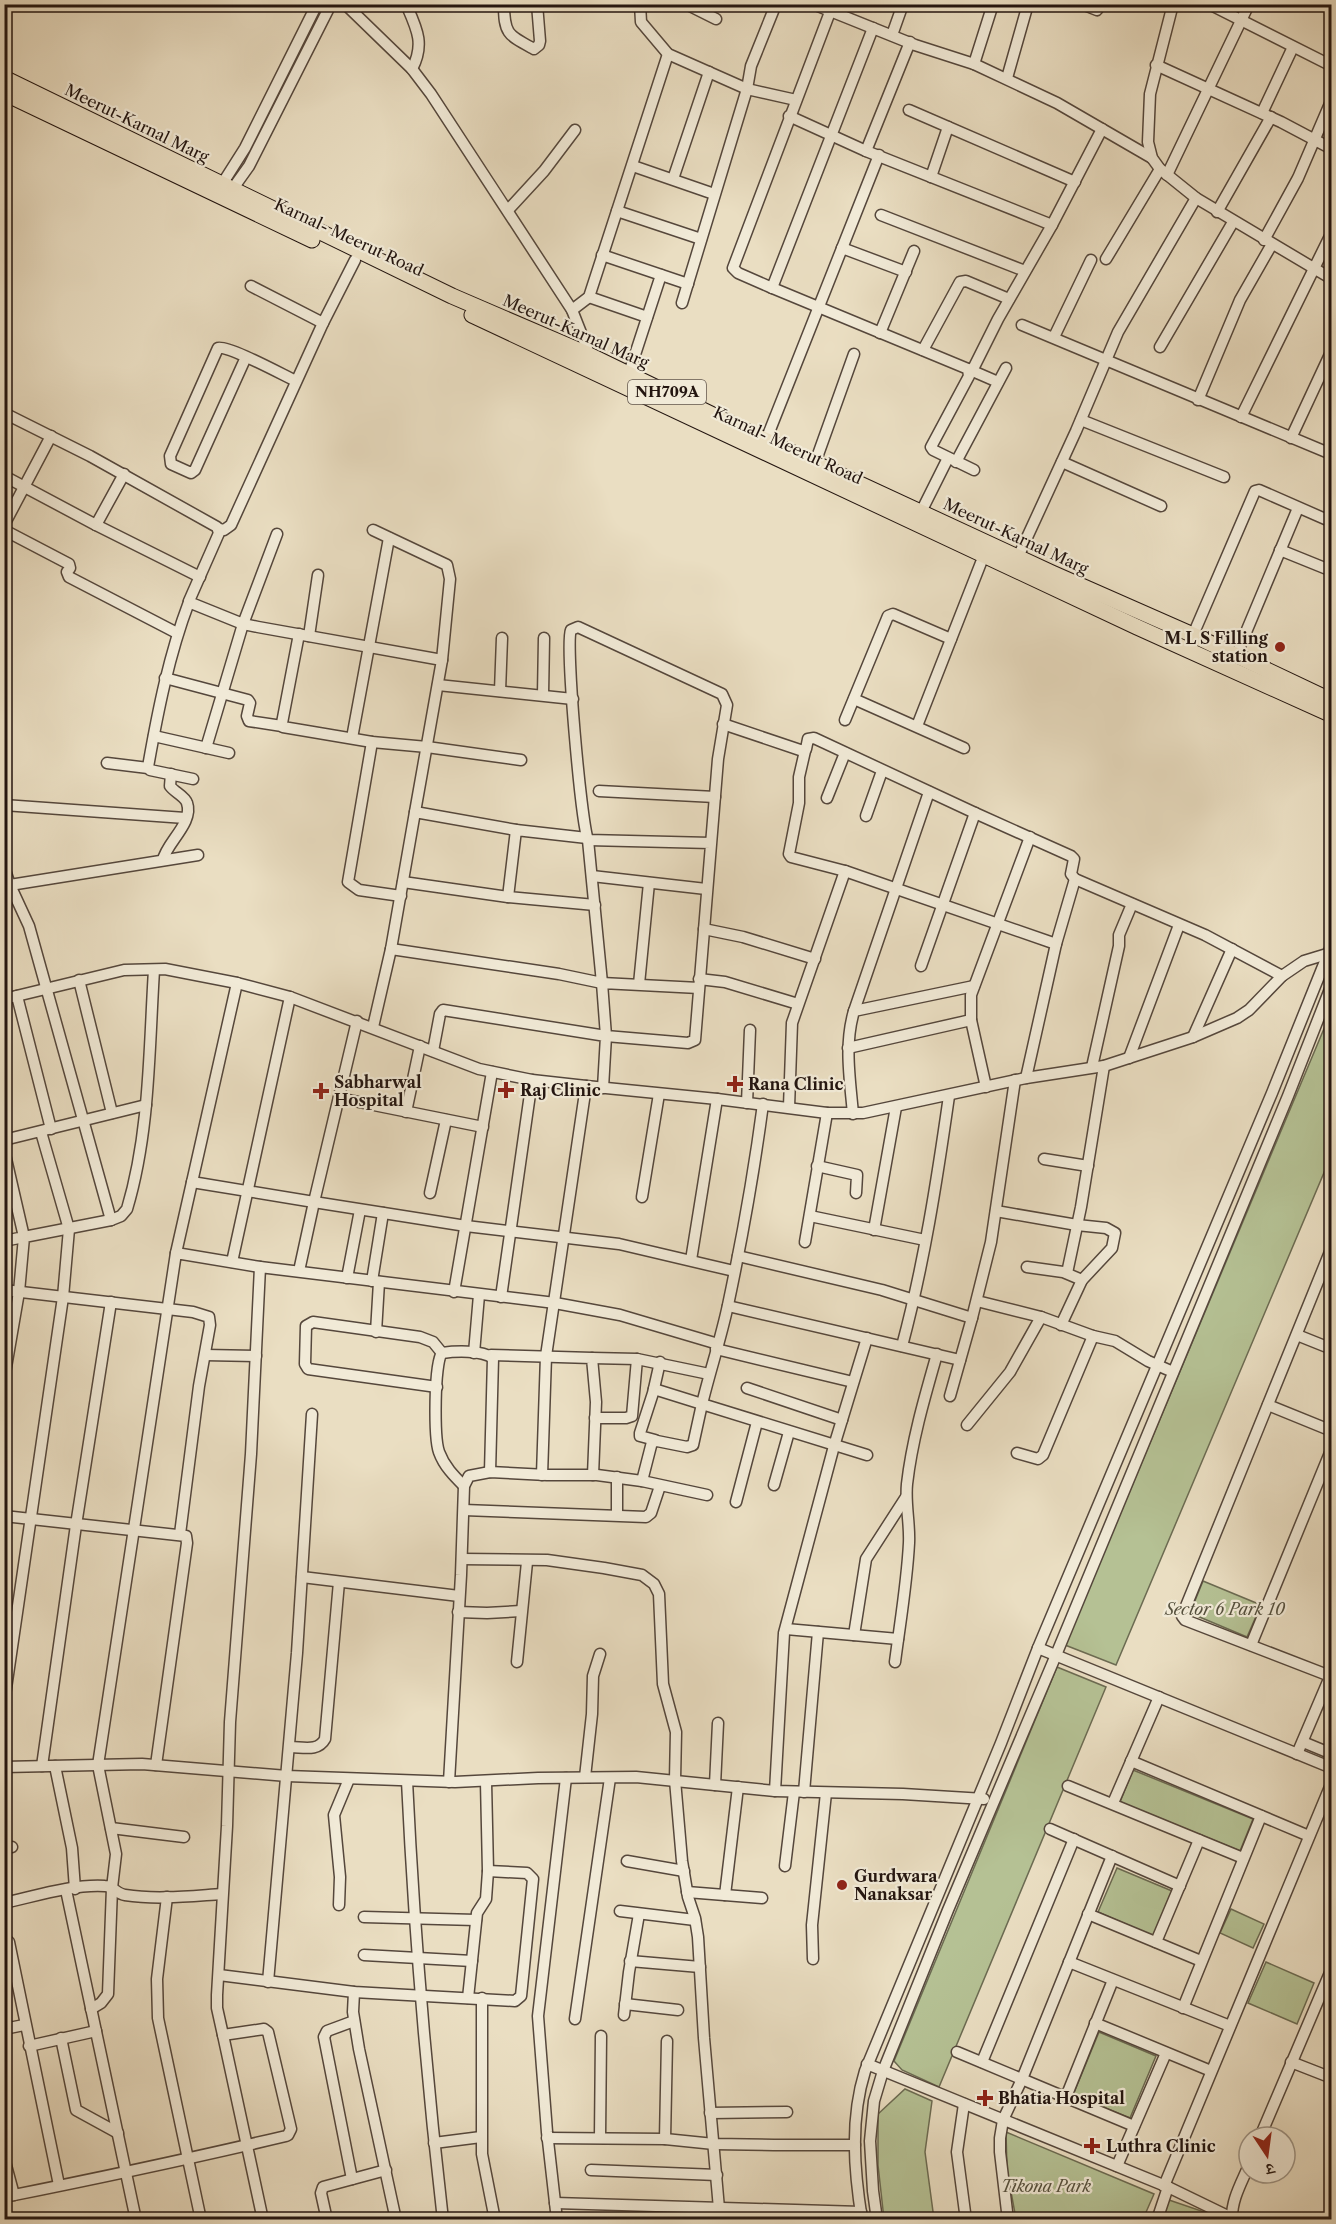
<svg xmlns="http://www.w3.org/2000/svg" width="1336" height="2224" viewBox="0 0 1336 2224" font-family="'Libre Caslon Text','Noto Serif Devanagari',serif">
<rect width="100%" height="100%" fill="#eadec2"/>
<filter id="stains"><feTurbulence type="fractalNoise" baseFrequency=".00333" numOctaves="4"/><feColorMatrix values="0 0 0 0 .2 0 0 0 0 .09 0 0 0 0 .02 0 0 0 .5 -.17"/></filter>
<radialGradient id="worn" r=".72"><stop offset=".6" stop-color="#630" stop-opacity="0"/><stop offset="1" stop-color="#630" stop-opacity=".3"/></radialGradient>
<g fill="#b5c194" stroke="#6c6b52" stroke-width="1.5">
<polygon points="1331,1012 1331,1156 1116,1665 1065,1645"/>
<polygon points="1203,1581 1261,1605 1247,1637 1190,1613"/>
<polygon points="1057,1667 1106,1687 939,2087 902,2070 894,2061"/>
<polygon points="1133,1770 1253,1819 1240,1851 1120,1802"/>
<polygon points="1117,1868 1172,1891 1153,1936 1098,1912"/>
<polygon points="1231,1909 1264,1924 1253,1948 1220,1933"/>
<polygon points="1266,1962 1314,1983 1297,2024 1248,2003"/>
<polygon points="1099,2032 1156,2056 1130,2118 1073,2095"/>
<polygon points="905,2089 932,2101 925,2152 934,2219 884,2219 878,2165 878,2114"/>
<polygon points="1006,2132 1154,2194 1143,2219 1016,2219 1007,2170"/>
<polygon points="1169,2200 1222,2218 1222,2219 1168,2219 1162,2214"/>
</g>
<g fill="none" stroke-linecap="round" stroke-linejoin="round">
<defs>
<g id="minor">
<polyline points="345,4 412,69 431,94 572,310 587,348 584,359"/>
<path d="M406,4C417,29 425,44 412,69"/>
<path d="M504,4C504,34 508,35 534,49L539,45L540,41L537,4"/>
<polyline points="640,4 641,22 668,54 747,89 796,100"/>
<polyline points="686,4 716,19"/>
<polyline points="813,4 915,45 974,64 1057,103 1152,158"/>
<polyline points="1082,4 1097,10 1101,4"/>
<polyline points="1173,4 1150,94 1148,142 1152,158 1160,169 1196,198 1332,279"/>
<polyline points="1209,4 1332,66"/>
<polyline points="830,12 733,268 738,273 770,287 968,369 969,376 931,447 933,450 974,470"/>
<polyline points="892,35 903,4"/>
<polyline points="974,64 993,4"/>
<polyline points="1156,65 1281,122 1332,149"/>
<polyline points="1007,78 1028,4"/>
<polyline points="909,110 1075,182"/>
<polyline points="1262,113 1293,47"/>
<polyline points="789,116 866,151 1052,225"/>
<polyline points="866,151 910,42"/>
<polyline points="633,166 714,194"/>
<polyline points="1167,175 1249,4"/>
<polyline points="931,177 948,127"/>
<polyline points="673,179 709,72"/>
<polyline points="219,189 245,148 317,4"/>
<polyline points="229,194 249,166 331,4"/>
<polyline points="508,210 544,171 575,130"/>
<polyline points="617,211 701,239"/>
<polyline points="1217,212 1271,117"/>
<polyline points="881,215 1025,271"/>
<polyline points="1264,240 1298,178 1332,99"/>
<polyline points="842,248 906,272"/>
<polyline points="602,255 688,284"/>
<polyline points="1106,259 1160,169"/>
<polyline points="251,286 323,323"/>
<polyline points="772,288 873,28"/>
<polyline points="589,297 647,317"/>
<polyline points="682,303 747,89 751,66 776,4"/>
<polyline points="572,310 589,297 668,54"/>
<polyline points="1022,325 1331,454"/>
<polyline points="880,333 914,251"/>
<polyline points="1054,337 1091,260"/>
<polyline points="1160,347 1233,222"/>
<polyline points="923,350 960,282 966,281 1009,299"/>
<path d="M246,357L195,470L191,473L171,464L170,456L218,348C228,345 283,375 296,381"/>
<polyline points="968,369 998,382"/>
<polyline points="972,371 998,319 1052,225 1102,129"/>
<polyline points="629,373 661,275"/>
<polyline points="1198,400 1240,300 1272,244"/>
<polyline points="4,413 90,456 217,527 219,533 189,601 191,603 243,624 258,627 442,660 415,812"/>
<polyline points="1241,417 1332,232"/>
<polyline points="1081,420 1224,477"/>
<polyline points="1291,438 1332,350"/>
<polyline points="766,440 879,155"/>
<polyline points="956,462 1006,368"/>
<polyline points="1062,462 1161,506"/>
<polyline points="815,463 854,354"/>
<polyline points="4,476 96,525 200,577"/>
<polyline points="921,512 948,458"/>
<polyline points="4,525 51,436"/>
<polyline points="96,525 124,474"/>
<polyline points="219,529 224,530 231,525 323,323 355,260"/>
<polyline points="4,530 69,564 70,568 67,572 69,577 177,633"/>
<polyline points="373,530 447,565 450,579 442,660"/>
<polyline points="1280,550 1332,571"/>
<polyline points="1018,557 1076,431 1118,332 1196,198"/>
<path d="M189,602C169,655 158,710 148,767L150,770L193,779"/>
<polyline points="299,634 282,723 283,727 372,742 427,747 521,760"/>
<polyline points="1193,635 1255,491 1259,490 1332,522"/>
<polyline points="309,636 318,575"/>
<polyline points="1236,656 1298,508"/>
<polyline points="165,678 248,700 250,703 247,716 249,721 282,726"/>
<polyline points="438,685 573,699"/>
<polyline points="500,691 502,638"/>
<polyline points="543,695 544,638"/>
<polyline points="854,699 964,748"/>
<polyline points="845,720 888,616 893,614 951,639"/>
<polyline points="723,724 803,751 806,749 808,739 814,738 975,813 1071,856 1074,859 1071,874 1075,879 1205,935 1282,976"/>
<polyline points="917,726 984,555"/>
<polyline points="154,736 229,753"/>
<polyline points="352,738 389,538"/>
<polyline points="372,742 348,882 359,890 401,896"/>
<polyline points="206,748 243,624 277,534"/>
<polyline points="805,751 799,777 799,803 789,854 791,857 845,871"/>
<polyline points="107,763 148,768"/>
<polyline points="599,791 715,797"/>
<polyline points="827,798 845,753"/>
<polyline points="4,805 185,818"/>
<polyline points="866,816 882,771"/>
<polyline points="587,838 516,830 508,897 595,905"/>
<path d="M163,860C166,843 194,823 187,803C185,796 174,792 170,786L171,774"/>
<polyline points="4,867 10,885 29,926 111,1220"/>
<polyline points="592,876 706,889"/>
<polyline points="403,882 508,897"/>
<polyline points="10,885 198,855"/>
<polyline points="704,929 743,937 815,959"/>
<polyline points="391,949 559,974 602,983 588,840"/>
<polyline points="921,966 975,813"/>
<polyline points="699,979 725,982 798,1004"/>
<polyline points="79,980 112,1113"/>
<polyline points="639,984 649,883"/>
<path d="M699,988L602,983L606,1036L688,1043L695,1040L718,759L727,705L722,694L578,627L571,630C565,643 581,821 588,840L711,843"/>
<polyline points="17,996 51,1129"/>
<polyline points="4,999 124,970 165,969 237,983 290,997 479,1069 532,1080 586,1086 717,1099 827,1113 863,1113 1026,1078 1104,1066 1193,1037 1237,1018 1249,1010 1282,976 1304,961 1327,954 1332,955"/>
<polyline points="854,1011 929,792"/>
<polyline points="373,1027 391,949 415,812 516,830"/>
<polyline points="1193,1037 1232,949"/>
<polyline points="848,1048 971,1020"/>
<polyline points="433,1051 440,1014 443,1010 606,1036 603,1088"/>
<polyline points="1129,1058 1179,925"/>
<polyline points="1092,1067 1119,946 1119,935 1132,904"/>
<polyline points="1026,1078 1056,944 1075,879"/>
<polyline points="986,1087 971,1020 971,995 1030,837"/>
<polyline points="339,1098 483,1127"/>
<polyline points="747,1103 750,1030"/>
<polyline points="789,1107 792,1023 845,871 1056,944"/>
<polyline points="406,1112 420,1046"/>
<path d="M853,1114C850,1079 844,1045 854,1011L974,986"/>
<polyline points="4,1140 146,1105"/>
<polyline points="4,1150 24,1237 4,1241"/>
<polyline points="1044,1159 1088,1166"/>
<polyline points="817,1166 857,1175 856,1193"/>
<polyline points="192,1182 314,1202 357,1021"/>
<polyline points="430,1193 446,1120"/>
<polyline points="642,1197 659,1094"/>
<polyline points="996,1211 1077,1225 1106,1228 1115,1233 1112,1248 1082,1280 1061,1325"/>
<polyline points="810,1216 925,1240"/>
<polyline points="874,1230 896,1107"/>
<polyline points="805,1242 827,1113"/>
<polyline points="176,1253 237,983"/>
<polyline points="738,1256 882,1290 972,1318"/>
<polyline points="691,1260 717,1099"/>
<polyline points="232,1262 290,997"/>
<polyline points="1027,1267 1063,1272 1082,1280"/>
<polyline points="299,1271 314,1202 466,1226 619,1244 734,1271"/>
<polyline points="1067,1273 1081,1207 1104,1066"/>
<polyline points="347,1278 360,1210"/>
<polyline points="372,1281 383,1213"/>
<polyline points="4,1290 193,1312 209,1317 210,1325 199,1386 180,1534"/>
<polyline points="454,1292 492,1072"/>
<polyline points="501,1297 532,1080"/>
<polyline points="977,1301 1041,1317 1093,1336 1115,1341 1148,1361 1173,1372"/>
<polyline points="728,1306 960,1360"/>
<polyline points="376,1332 379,1282"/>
<polyline points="1297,1335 1332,1349"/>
<path d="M902,1346C924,1264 937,1180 949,1096"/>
<polyline points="716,1349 853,1382"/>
<polyline points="474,1353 479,1295"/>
<polyline points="205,1355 256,1356"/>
<polyline points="491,1355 592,1358 596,1402 593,1475"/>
<polyline points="592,1358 637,1359 709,1374"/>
<path d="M4,1379L19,1292L24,1237L111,1220L121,1216L127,1209C150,1132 149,1049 154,970"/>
<polyline points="437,1387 308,1369 305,1364 306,1326 313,1322 420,1337 433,1342 442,1353"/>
<polyline points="747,1388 842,1420"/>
<path d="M654,1389L702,1404C710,1371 721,1338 728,1305C742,1239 754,1172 763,1104"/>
<polyline points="950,1396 972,1318 991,1242 1015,1080"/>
<polyline points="1268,1405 1332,1431"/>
<polyline points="595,1418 626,1418 632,1416 637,1359"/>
<polyline points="967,1425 1010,1372 1041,1317"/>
<polyline points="655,1440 640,1436 640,1433 653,1393 660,1362"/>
<polyline points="1017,1453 1038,1459 1043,1455 1093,1336"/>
<polyline points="542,1475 546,1356 586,1086"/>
<polyline points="617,1477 617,1515"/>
<polyline points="642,1481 652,1442 657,1441 687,1447 693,1445 702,1404 867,1455"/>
<polyline points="774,1485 789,1432"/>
<path d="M464,1486C454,1476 444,1466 439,1452C434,1438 434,1363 442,1353C456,1351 481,1350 493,1358L490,1472"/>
<polyline points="736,1502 757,1422"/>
<polyline points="464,1510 646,1517 651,1513 660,1486"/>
<polyline points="4,1516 186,1536 187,1543 156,1765"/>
<polyline points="462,1559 547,1560 604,1568 642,1575 654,1584 659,1594 663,1684 676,1732 675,1780 682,1861 688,1897 695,1918 698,1937 704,2038 720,2220"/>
<polyline points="302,1577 459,1596"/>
<polyline points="458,1612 487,1613 521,1611"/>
<polyline points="786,1629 898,1639"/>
<polyline points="854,1635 866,1559 906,1497"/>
<polyline points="1251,1645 1332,1448"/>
<polyline points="1038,1648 1332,1768"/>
<polyline points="517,1662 527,1562"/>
<path d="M895,1662C900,1623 907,1583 909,1543C910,1523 905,1504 907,1484C912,1440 925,1396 937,1354"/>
<polyline points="1330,1676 1185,1620 1182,1616 1332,1247"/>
<polyline points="4,1702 63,1297 69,1229 41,1132"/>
<polyline points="1303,1742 1332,1754"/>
<path d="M290,1747C303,1747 318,1752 325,1739L339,1582"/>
<polyline points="1297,1754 1332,1672"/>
<polyline points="1131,1761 1309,1836"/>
<polyline points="42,1766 76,1525 111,1302"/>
<polyline points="55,1766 72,1848 75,1889"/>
<polyline points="4,1767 142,1764 287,1776 455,1782 538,1778 636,1777 775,1791 903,1794 984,1799"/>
<polyline points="585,1777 592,1714 593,1676 600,1654"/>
<path d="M407,1781C414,1927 426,2074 443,2220"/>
<polyline points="449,1782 461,1575 464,1486 469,1476 490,1472 547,1475 597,1475 642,1481 707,1495"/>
<polyline points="715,1785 718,1723"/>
<polyline points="1068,1786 1243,1858"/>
<polyline points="775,1791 784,1633 834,1446 867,1338"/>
<polyline points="804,1792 818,1632"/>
<polyline points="1113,1803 1159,1697"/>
<polyline points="111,1828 184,1837"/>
<polyline points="1050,1829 1180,1886"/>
<polyline points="4,1849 12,1847"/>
<polyline points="627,1861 684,1871"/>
<polyline points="785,1866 794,1792"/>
<polyline points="66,1890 136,2220"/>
<polyline points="687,1892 762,1898"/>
<polyline points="725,1895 738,1787"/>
<polyline points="167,1897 157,1979 158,2018 201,2220"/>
<path d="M4,1903C36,1896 72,1884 105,1886C113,1886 117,1894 125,1895C157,1900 191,1896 222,1894"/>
<polyline points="339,1905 340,1877 334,1815 349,1779"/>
<polyline points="620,1911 695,1920"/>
<polyline points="1088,1914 1201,1961"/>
<polyline points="364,1917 476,1920"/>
<polyline points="4,1938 9,1942 59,2185"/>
<polyline points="1156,1942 1199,1840"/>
<polyline points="364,1955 472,1961"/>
<polyline points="813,1959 812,1925 826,1793"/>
<polyline points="630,1961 700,1967"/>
<polyline points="1069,1962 1230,2026"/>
<polyline points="219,1975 354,1992 515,2001 521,1996 533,1879 527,1873 488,1871"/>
<polyline points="268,1982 297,1653 312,1414"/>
<polyline points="354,1992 353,2012 359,2049 396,2220"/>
<polyline points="468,1998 477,1913 486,1899 488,1871 486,1782"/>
<polyline points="482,1998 482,2154 495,2220"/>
<polyline points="625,2004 678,2010"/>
<polyline points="1183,2008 1261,1816"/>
<polyline points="91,2009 101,2003 108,1994 112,1888 116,1854 98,1765 176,1253 260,1267"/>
<polyline points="624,2015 629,1972 639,1914"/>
<polyline points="575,2019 610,1778"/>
<polyline points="1095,2023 1211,2071"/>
<polyline points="4,2029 24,2025"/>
<polyline points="223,2035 217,2008 217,1995 227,1826 230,1722 251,1454 260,1267 555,1303 620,1315 718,1344"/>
<polyline points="61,2038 76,2110 118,2133"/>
<polyline points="29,2046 96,2031"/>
<polyline points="957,2052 1134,2126"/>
<polyline points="982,2062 1074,1839"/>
<polyline points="1291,2062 1332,2078"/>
<polyline points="867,2064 1168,2187 1232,2218"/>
<polyline points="1066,2097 1113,1980"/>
<polyline points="964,2104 957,2152 966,2220"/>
<polyline points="710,2113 787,2112"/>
<polyline points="600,2137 601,2036"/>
<polyline points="1260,2137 1332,1968"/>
<polyline points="547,2138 665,2139 714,2144 774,2145 855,2145"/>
<polyline points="665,2139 667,2041"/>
<polyline points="434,2143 481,2137"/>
<polyline points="4,2158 14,2195"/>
<polyline points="1117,2166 1166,2053"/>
<polyline points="591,2170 717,2175"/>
<polyline points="352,2179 324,2037 327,2031 354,2021"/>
<polyline points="1164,2186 1332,1782"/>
<path d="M4,2197C99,2178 193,2158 286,2136L288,2135L291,2129L268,2032L264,2029L223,2035L263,2220"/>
<polyline points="555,2203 861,2212"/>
<polyline points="327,2220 321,2193 323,2187 386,2170"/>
<polyline points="557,2220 547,2132 538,2016 566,1778"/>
<path d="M862,2220C854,2170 850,2119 865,2071L1001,1743L1038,1648L1272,1093L1332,944"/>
<polyline points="877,2220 873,2191 870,2141 874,2101 883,2071 948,1910 1056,1655 1288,1096 1332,984"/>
<polyline points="1008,2220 1000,2152 1000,2138 1003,2120 1022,2079 1112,1856"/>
<polyline points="1157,2220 1168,2187"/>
<path d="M1232,2220C1231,2200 1242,2182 1249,2165"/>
</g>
<g id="highway">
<polyline points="4,78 452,296 587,354 754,435 1052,573 1193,635 1332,701"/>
<polyline points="4,93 312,240"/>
<polyline points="472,315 1137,627 1332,715"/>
</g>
</defs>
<use href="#minor" stroke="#55473c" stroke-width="13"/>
<use href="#highway" stroke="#231510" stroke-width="17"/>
<use href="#minor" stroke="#f1ead7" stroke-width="10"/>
<use href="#highway" stroke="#eadec2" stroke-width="15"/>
</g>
<g fill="#8f2418" stroke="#f1ead7" stroke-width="2">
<circle cx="1280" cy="647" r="6"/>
<path d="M732 1075h6v6h6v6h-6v6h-6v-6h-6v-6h6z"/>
<path d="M503 1081h6v6h6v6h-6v6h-6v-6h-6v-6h6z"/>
<path d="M318 1082h6v6h6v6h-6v6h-6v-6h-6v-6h6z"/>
<circle cx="842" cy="1885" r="6"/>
<path d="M982 2089h6v6h6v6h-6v6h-6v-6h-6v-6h6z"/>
<path d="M1089 2137h6v6h6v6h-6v6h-6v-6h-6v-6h6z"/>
</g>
<g text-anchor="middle" stroke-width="4.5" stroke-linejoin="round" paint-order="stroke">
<rect fill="#f1ead7" stroke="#61554c" stroke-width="1.5" x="628" y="380" width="78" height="24" rx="4.5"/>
<g font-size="15" font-weight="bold" fill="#231510">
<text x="667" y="397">NH709A</text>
</g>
<g font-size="16" fill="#231510" stroke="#f1ead7">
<text transform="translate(137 123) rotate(26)" y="6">Meerut-Karnal Marg</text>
<text transform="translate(349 237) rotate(25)" y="6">Karnal- Meerut Road</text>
<text transform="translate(576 331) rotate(24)" y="6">Meerut-Karnal Marg</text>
<text transform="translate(788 445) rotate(25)" y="6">Karnal- Meerut Road</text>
<text transform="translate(1016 536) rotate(25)" y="6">Meerut-Karnal Marg</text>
</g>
<g font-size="16" font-weight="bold" fill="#231510" stroke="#f1ead7" text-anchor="start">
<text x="1268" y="644" text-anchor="end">M L S Filling<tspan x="1268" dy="18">station</tspan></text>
<text x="334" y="1088">Sabharwal<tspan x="334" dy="18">Hospital</tspan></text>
<text x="748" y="1090">Rana Clinic</text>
<text x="520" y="1096">Raj Clinic</text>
<text x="854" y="1882">Gurdwara<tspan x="854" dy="18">Nanaksar</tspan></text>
<text x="998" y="2104">Bhatia Hospital</text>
<text x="1106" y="2152">Luthra Clinic</text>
</g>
<g font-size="16" font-style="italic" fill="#56513e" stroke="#f1ead7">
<text x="1225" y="1615">Sector 6 Park 10</text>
<text x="1046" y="2192">Tikona Park</text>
</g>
</g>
<rect width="1336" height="2224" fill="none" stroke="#eadec2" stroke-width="24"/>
<rect x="6" y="6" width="1324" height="2212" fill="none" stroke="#231510" stroke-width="3"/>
<rect x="12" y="12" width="1312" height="2200" fill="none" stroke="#231510" stroke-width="1.5"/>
<g transform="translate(1267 2155) rotate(167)"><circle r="28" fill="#f1ead7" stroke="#9f9587" stroke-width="1.5"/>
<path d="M0-4.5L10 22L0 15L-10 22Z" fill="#8f2418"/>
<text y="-9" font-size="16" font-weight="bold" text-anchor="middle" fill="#231510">उ</text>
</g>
<rect width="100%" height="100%" filter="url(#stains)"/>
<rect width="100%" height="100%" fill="url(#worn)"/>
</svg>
